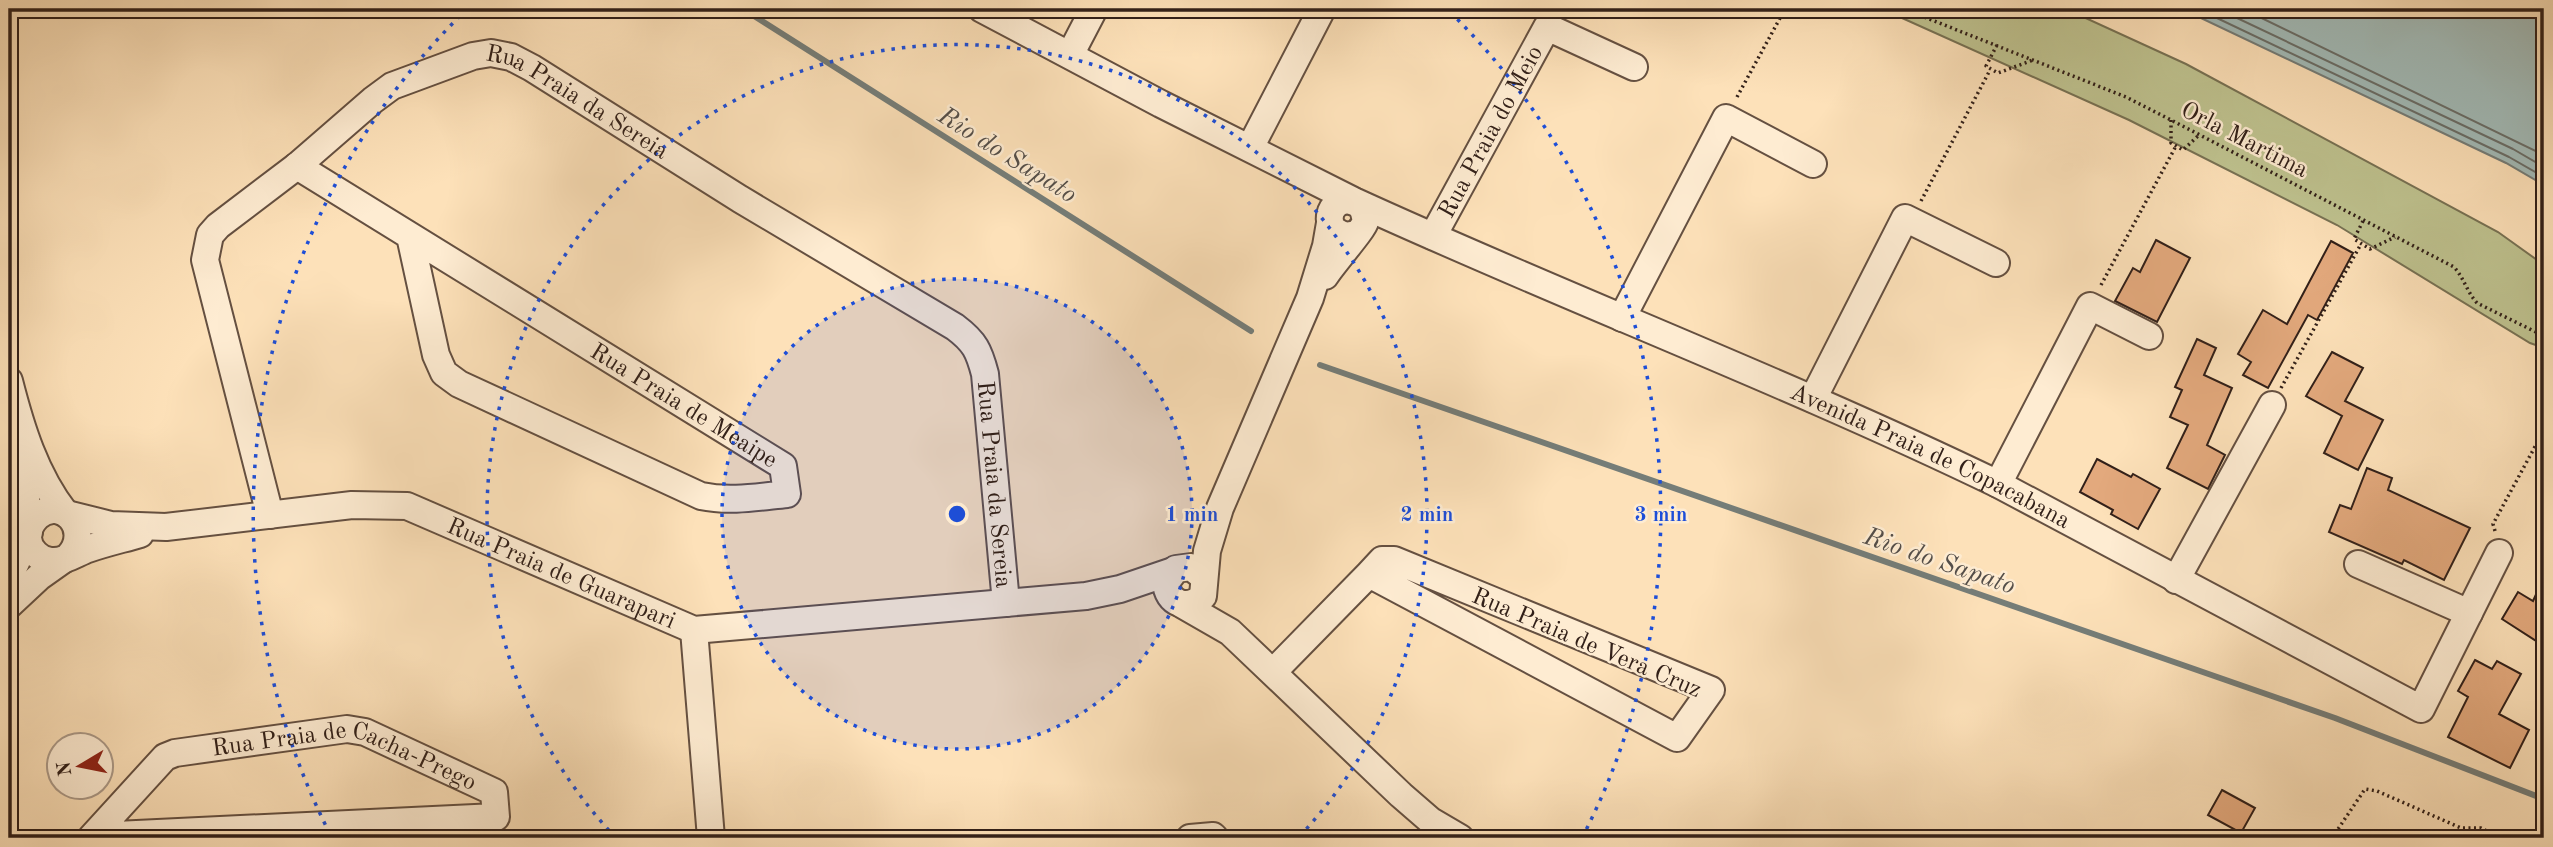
<svg xmlns="http://www.w3.org/2000/svg" width="2553" height="847" viewBox="0 0 2553 847" font-family="'Old Standard TT',serif">
<rect width="100%" height="100%" fill="#fde1b9"/>
<filter id="stains"><feTurbulence type="fractalNoise" baseFrequency=".00286" numOctaves="4"/><feColorMatrix values="0 0 0 0 .2 0 0 0 0 .09 0 0 0 0 .02 0 0 0 .5 -.17"/></filter>
<radialGradient id="worn" r=".72"><stop offset=".6" stop-color="#630" stop-opacity="0"/><stop offset="1" stop-color="#630" stop-opacity=".3"/></radialGradient>
<polygon fill="#bfc390" stroke="#787254" stroke-width="2" points="1882,9 2066,9 2186,64 2498,232 2544,265 2544,348 2530,343 2337,225 2129,120"/>
<polygon fill="#a2bbb8" stroke="#757d78" stroke-width="2" points="2182,9 2544,9 2544,185 2506,163"/>
<g fill="none" stroke-linecap="round" stroke-linejoin="round">
<g stroke="#6a6e68" stroke-width="2">
<polyline points="2198,9 2509,157 2544,177"/>
<polyline points="2218,9 2513,149 2544,167"/>
<polyline points="2243,9 2544,155"/>
</g>
<g stroke="#757d78" stroke-width="6">
<polyline points="743,9 1251,331"/>
<polyline points="1320,365 2335,718 2544,799"/>
</g>
</g>
<g fill="#e3a97d" stroke="#322019" stroke-width="2">
<polygon points="2156,240 2190,258 2157,322 2115,301 2133,268 2140,272"/>
<polygon points="2331,241 2353,253 2317,320 2308,315 2268,388 2243,375 2251,362 2238,354 2263,310 2287,324"/>
<polygon points="2197,339 2216,348 2204,375 2232,388 2207,445 2225,455 2208,489 2167,468 2188,425 2170,417 2182,390 2175,387"/>
<polygon points="2332,352 2363,368 2345,401 2383,420 2358,470 2324,453 2342,416 2306,396"/>
<polygon points="2097,459 2131,477 2133,474 2160,489 2138,529 2111,514 2113,510 2080,492"/>
<polygon points="2367,468 2392,478 2388,490 2470,528 2444,580 2404,560 2402,564 2329,532 2340,505 2351,509"/>
<polygon points="2544,577 2544,646 2502,619 2518,592 2533,601"/>
<polygon points="2475,660 2492,669 2497,661 2521,674 2499,714 2529,730 2510,768 2448,737 2468,697 2458,691"/>
<polygon points="2222,790 2255,808 2241,833 2208,815"/>
</g>
<g fill="none" stroke-linecap="round" stroke-linejoin="round">
<defs>
<g id="minor">
<polyline points="982,9 1161,104 1352,200"/>
<polyline points="1070,55 1094,9"/>
<polyline points="1250,148 1322,9"/>
<path id="s1" d="M297,166C459,266 621,366 783,466L787,494C757,497 730,502 701,496L459,384L444,373L436,355L410,236"/>
<path id="s2" d="M1356,202C1568,299 1787,382 1998,484L2421,709L2499,553"/>
<path id="s3" d="M1433,236L1547,27L1634,67"/>
<path d="M1325,276C1331,266 1364,228 1365,222C1366,216 1364,211 1361,206C1343,192 1323,208 1332,229L1344,236L1357,234"/>
<polyline points="1622,318 1726,118 1813,164"/>
<path d="M9,381C21,428 35,474 65,513"/>
<polyline points="1813,399 1905,218 1996,263"/>
<polyline points="22,451 29,532"/>
<polyline points="1998,484 2090,306 2149,336"/>
<path id="s4" d="M67,514L111,525L166,527L352,505L407,506L694,630L1086,596L1120,589L1173,571"/>
<path id="s5" d="M270,515L205,260L210,235L218,226L297,166L373,100L392,86L473,56L491,53L511,57L532,68L740,199L955,327C975,342 979,351 985,374L1006,603"/>
<path d="M69,556C93,529 61,495 37,517C32,522 28,530 28,537C28,549 40,561 52,561C64,562 77,553 88,549C105,543 123,539 140,534"/>
<polyline points="2358,564 2469,613"/>
<path d="M1204,577L1191,567L1176,569L1166,582C1167,604 1188,611 1203,596L1207,551L1220,508L1310,298L1326,246L1330,223"/>
<polyline points="9,578 28,536"/>
<polyline points="2176,580 2272,405"/>
<polyline points="9,605 39,577 63,560"/>
<polyline points="1183,605 1230,632 1401,795 1431,821 1460,838"/>
<polyline points="694,630 711,838"/>
<polyline points="1273,672 1369,574 1677,738 1711,690 1394,560 1382,560 1369,574"/>
<path id="s6" d="M91,838L165,757L175,753L347,729L365,732L494,792L496,817L95,836"/>
<polyline points="1190,838 1213,836 1215,838"/>
</g>
</defs>
<use href="#minor" stroke="#655041" stroke-width="30"/>
<g stroke="#322019" stroke-width="3.5" stroke-dasharray="2 3.5" stroke-linecap="butt">
<path d="M1904,9L2126,97L2171,120L2454,267C2464,278 2467,292 2477,303L2544,336"/>
<polyline points="1997,45 1986,66 1998,73 2033,60"/>
<polyline points="1737,97 1785,9"/>
<polyline points="2171,120 2171,143 2183,150 2199,135"/>
<polyline points="1921,201 1990,70"/>
<polyline points="2363,221 2354,239 2370,249 2395,237"/>
<polyline points="2101,285 2176,146"/>
<polyline points="2281,388 2361,244"/>
<polyline points="2495,531 2493,524 2544,430"/>
<polyline points="2332,838 2365,789 2377,791 2461,828 2481,828 2500,838"/>
</g>
<use href="#minor" stroke="#feecd2" stroke-width="26"/>
</g>
<circle cx="957" cy="514" r="235" fill="#1d4ed8" fill-opacity=".12"/>
<g fill="none" stroke="#1d4ed8" stroke-width="3.5" stroke-dasharray="3.5 7">
<circle cx="957" cy="514" r="235"/>
<path d="M616 838A470 470 0 1 1 1298 838"/>
<path d="M330 834A704 704 0 0 1 464 12M1450 12A704 704 0 0 1 1584 834"/>
</g>
<g text-anchor="middle" stroke-width="5" stroke-linejoin="round" paint-order="stroke">
<g font-size="24" fill="#322019" stroke="#feecd2">
<text dy="8" stroke="none"><textPath href="#s5" startOffset="728">Rua Praia da Sereia</textPath></text>
<text dy="8" stroke="none"><textPath href="#s3" startOffset="119">Rua Praia do Meio</textPath></text>
<text transform="translate(2245 139) rotate(27)" y="8">Orla Martima</text>
<text dy="8" stroke="none"><textPath href="#s1" startOffset="455">Rua Praia de Meaipe</textPath></text>
<text dy="8" stroke="none"><textPath href="#s2" startOffset="628">Avenida Praia de Copacabana</textPath></text>
<text dy="8" stroke="none"><textPath href="#s5" startOffset="1337">Rua Praia da Sereia</textPath></text>
<text dy="8" stroke="none"><textPath href="#s4" startOffset="511">Rua Praia de Guarapari</textPath></text>
<text transform="translate(1587 642) rotate(23)" y="8">Rua Praia de Vera Cruz</text>
<text dy="8" stroke="none"><textPath href="#s6" startOffset="296">Rua Praia de Cacha-Prego</textPath></text>
</g>
<g font-size="26" font-style="italic" fill="#544e49" stroke="#feecd2">
<text transform="translate(1008 154) rotate(32)" y="9">Rio do Sapato</text>
<text transform="translate(1940 560) rotate(19)" y="9">Rio do Sapato</text>
</g>
</g>
<circle cx="957" cy="514" r="10" fill="#1d4ed8" stroke="#feecd2" stroke-width="3.5"/>
<g font-size="21" text-anchor="middle" font-weight="bold" fill="#1d4ed8" stroke="#feecd2" stroke-width="5" stroke-linejoin="round" paint-order="stroke">
<text x="1192" y="521">1 min</text>
<text x="1427" y="521">2 min</text>
<text x="1661" y="521">3 min</text>
</g>
<rect width="2553" height="847" fill="none" stroke="#fde1b9" stroke-width="35"/>
<rect x="10" y="10" width="2532" height="826" fill="none" stroke="#322019" stroke-width="3.5"/>
<rect x="18" y="18" width="2518" height="812" fill="none" stroke="#322019" stroke-width="2"/>
<g transform="translate(80 766) rotate(260)"><circle r="33" fill="#feecd2" stroke="#ac9a88" stroke-width="2"/>
<path d="M0-5L12 26L0 18L-12 26Z" fill="#8f2418"/>
<text y="-10" font-size="19" font-weight="bold" text-anchor="middle" fill="#322019">N</text>
</g>
<rect width="100%" height="100%" filter="url(#stains)"/>
<rect width="100%" height="100%" fill="url(#worn)"/>
</svg>
